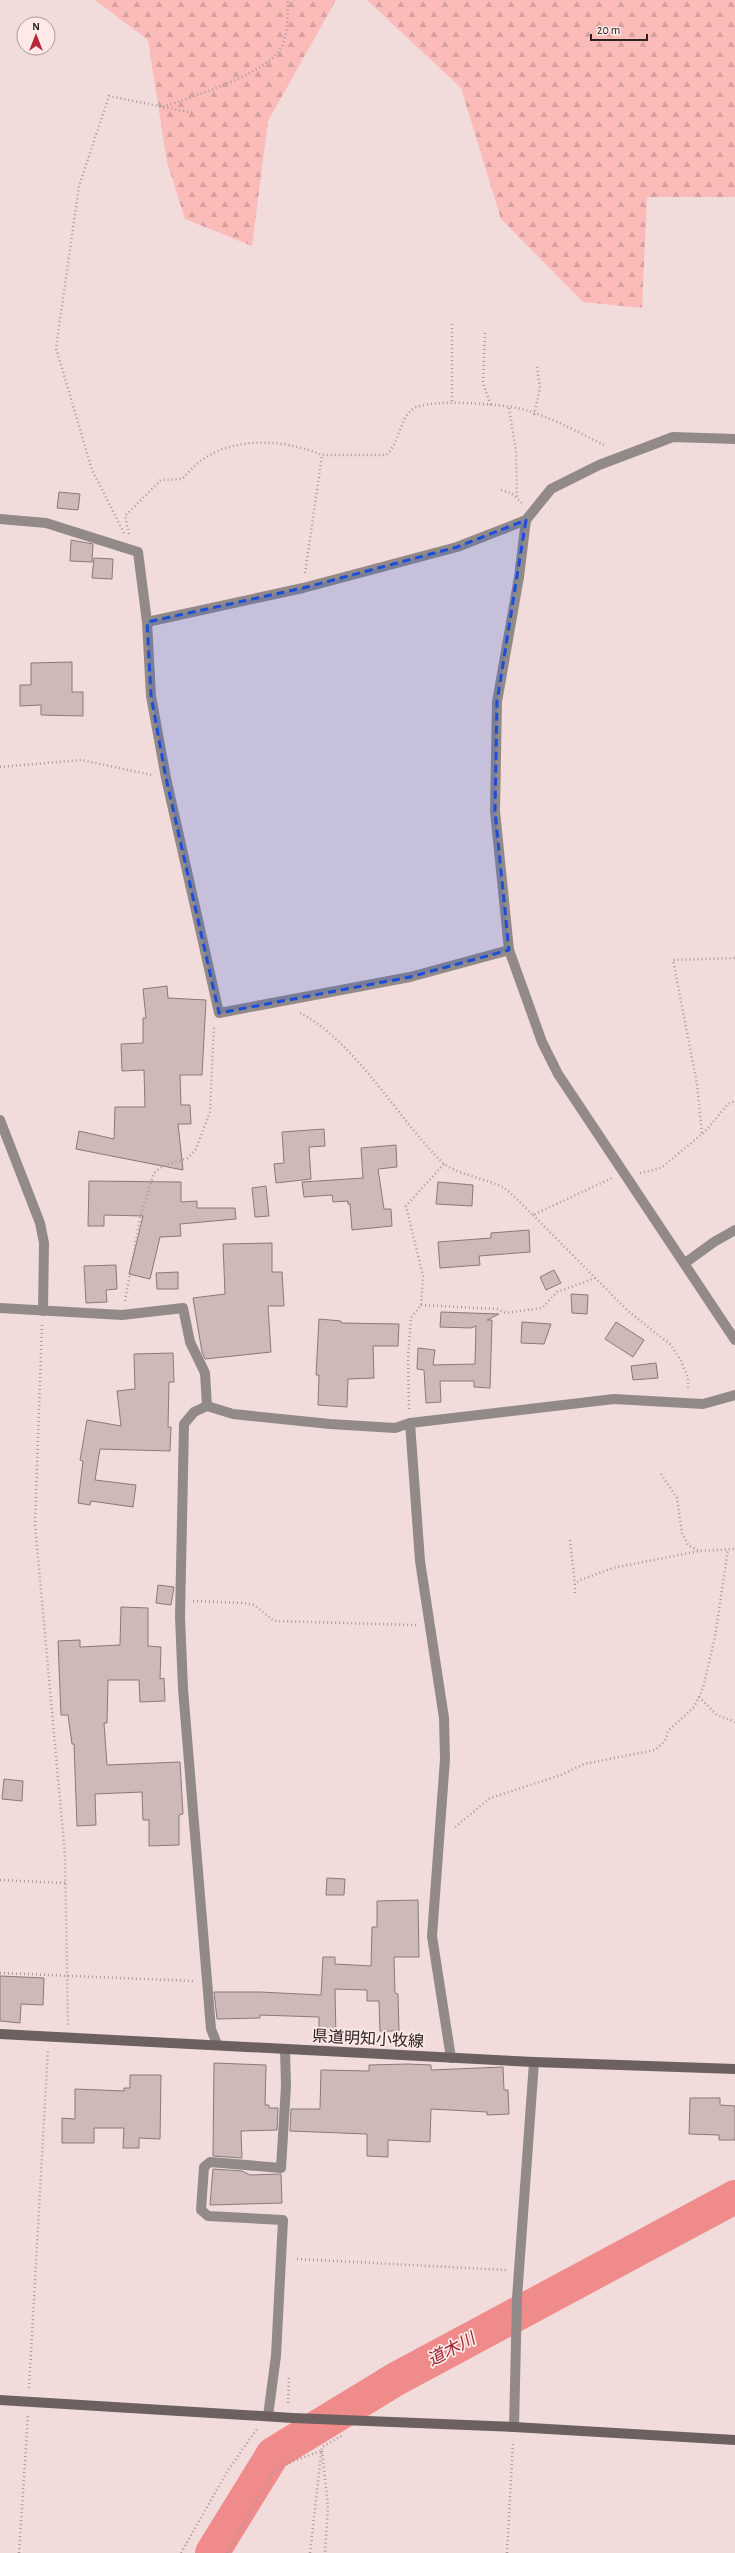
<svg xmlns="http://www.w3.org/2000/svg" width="735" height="2553" viewBox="0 0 735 2553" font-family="'Alegreya Sans','Noto Sans JP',sans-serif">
<defs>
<pattern id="forest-firs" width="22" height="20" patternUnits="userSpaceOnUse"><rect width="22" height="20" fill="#fabbb9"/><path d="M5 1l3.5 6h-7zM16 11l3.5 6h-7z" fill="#d6a09f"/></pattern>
</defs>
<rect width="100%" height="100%" fill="#f1dcdb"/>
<g fill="url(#forest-firs)">
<polygon points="95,0 336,0 268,121 252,246 185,219 167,162 148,40"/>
<polygon points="367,0 735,0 735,197 647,197 642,308 583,302 501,219 461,88"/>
</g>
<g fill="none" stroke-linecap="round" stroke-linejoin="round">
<polyline stroke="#f08b8b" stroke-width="34" points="212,2553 273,2454 396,2379 735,2197"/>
</g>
<g fill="#cdb9b8" stroke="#8b7878">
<polygon points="59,492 80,494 78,510 57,508"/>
<polygon points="71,540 93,544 92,562 70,561"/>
<polygon points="94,558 113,559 112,579 92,578"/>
<polygon points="72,662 72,692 83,692 83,716 41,715 41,705 20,706 20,685 31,685 31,663"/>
<polygon points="167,986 168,998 206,1000 202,1075 180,1075 181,1105 190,1105 191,1124 178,1124 183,1170 76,1149 79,1131 114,1139 115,1107 145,1107 144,1070 122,1071 121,1044 143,1043 143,1018 146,1018 143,989"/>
<polygon points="324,1129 325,1146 309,1147 311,1179 276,1183 274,1164 284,1163 282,1132"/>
<polygon points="396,1145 397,1167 378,1169 384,1209 391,1209 392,1226 352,1230 350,1204 348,1204 348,1201 333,1202 332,1195 304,1197 302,1182 363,1178 361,1148"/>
<polygon points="89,1181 181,1182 181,1202 197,1201 197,1208 235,1208 236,1219 180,1224 181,1236 160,1237 150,1279 129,1274 143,1216 104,1215 104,1226 88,1226"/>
<polygon points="438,1182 473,1185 472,1206 436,1204"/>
<polygon points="266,1186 269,1216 255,1217 252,1188"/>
<polygon points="529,1230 530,1252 479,1256 480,1265 440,1268 438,1242 491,1238 491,1233"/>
<polygon points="272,1243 272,1272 282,1272 284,1306 268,1306 271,1352 205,1359 202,1352 193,1298 225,1294 223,1244"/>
<polygon points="116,1265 117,1289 106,1290 107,1302 86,1303 84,1266"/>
<polygon points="554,1270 561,1283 546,1290 540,1277"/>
<polygon points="178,1272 178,1289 157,1289 156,1273"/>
<polygon points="571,1294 588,1295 587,1314 572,1313"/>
<polygon points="441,1312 499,1314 487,1320 492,1320 490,1388 474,1387 474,1381 440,1381 441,1402 426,1403 424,1370 417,1369 418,1348 435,1350 433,1365 475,1364 476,1326 471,1328 440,1327"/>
<polygon points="319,1319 341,1321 341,1323 399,1324 398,1346 373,1346 374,1378 348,1379 347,1407 318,1405 319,1375 316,1375"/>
<polygon points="522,1322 551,1324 544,1344 521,1343"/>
<polygon points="616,1322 644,1340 633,1357 605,1339"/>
<polygon points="173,1353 174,1382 169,1382 168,1427 171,1427 170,1451 100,1449 95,1480 136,1485 133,1507 91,1501 90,1505 78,1503 83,1461 80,1460 87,1420 121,1426 117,1391 135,1389 134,1354"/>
<polygon points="656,1363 658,1378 633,1380 631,1366"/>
<polygon points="158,1585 174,1587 171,1605 156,1603"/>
<polygon points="121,1607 148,1608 148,1646 161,1647 160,1679 164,1678 165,1701 140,1702 139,1680 108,1680 107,1723 104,1723 107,1765 180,1762 183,1814 179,1815 179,1845 149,1846 149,1820 143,1820 142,1792 95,1794 96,1825 77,1826 74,1744 72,1744 68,1715 61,1715 58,1641 80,1640 80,1647 120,1645"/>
<polygon points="4,1779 23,1781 22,1801 2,1799"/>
<polygon points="327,1878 345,1879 344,1895 326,1895"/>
<polygon points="418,1900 419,1957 394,1957 395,1993 398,1994 399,2031 380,2031 379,2001 367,2001 367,1990 335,1989 336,2038 319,2038 319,2017 260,2015 260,2018 217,2019 214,1992 260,1992 321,1995 323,1957 335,1957 335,1964 371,1966 372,1927 377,1927 377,1901"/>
<polygon points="0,1976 44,1978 43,2005 21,2004 20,2023 0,2021"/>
<polygon points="214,2063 266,2065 265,2105 269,2105 269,2108 278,2108 277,2130 241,2131 242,2158 213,2156"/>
<polygon points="408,2064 431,2065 431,2070 503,2067 504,2090 508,2090 509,2114 487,2115 487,2112 431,2109 430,2142 388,2140 388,2157 367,2156 367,2134 290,2131 291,2109 320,2109 321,2070 369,2071 369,2065"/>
<polygon points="130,2075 161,2075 160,2139 139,2138 139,2148 123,2148 124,2128 94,2128 94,2143 62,2143 62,2118 75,2119 75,2089 124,2091 124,2088 130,2088"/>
<polygon points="690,2098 720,2098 720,2105 735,2106 735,2140 719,2140 719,2135 689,2134"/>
<polygon points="213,2169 242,2171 250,2175 281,2174 282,2203 210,2205"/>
</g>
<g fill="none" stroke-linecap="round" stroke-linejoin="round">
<g stroke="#a89998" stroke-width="2.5" stroke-dasharray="1 3" stroke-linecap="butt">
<path d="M163,107C193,96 260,76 279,51C289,37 287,16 288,0"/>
<polyline points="452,324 452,403"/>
<polyline points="485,333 483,383 491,406"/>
<polyline points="509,408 516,451 517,499"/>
<polyline points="534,415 540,388 537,367"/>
<polyline points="501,490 511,493 522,503"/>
<polyline points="124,533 92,470 56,348 79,186 109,96 193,113"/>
<path d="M129,534L125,516L161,480L182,479C189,472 196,463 205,458C238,436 287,440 322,455"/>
<path d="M305,573L322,455H386C400,443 399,419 413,409C428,398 503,404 522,409C551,417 580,433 606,446"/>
<polyline points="0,767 81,760 152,775"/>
<path d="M300,1013C355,1041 398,1119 442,1162C454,1174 489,1179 504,1188C514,1195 524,1207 533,1215L612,1178"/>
<polyline points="703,1134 728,1104 735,1101"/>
<polyline points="640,1173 661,1168 702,1134 697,1084 673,960 735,958"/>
<polyline points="533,1215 628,1311 671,1345 681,1361 688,1378 688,1389"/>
<polyline points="125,1301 140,1218 154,1173 163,1166 188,1158 196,1149 210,1112 214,1025"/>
<polyline points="421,1305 497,1309 506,1313 542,1308 557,1292 595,1278"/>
<polyline points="42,1325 35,1524 65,1855 68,2025"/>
<polyline points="409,1409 408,1358 411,1318 421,1305 423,1276 406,1206 444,1164"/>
<polyline points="661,1474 677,1498 682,1533 688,1545 699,1551 735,1549"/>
<polyline points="570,1540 575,1584"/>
<polyline points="575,1593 575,1584 580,1580 613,1568 699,1551"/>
<polyline points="193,1601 244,1603 254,1605 274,1621 416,1625"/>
<polyline points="699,1697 717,1715 735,1722"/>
<polyline points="455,1827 490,1798 561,1775 584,1764 655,1750 665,1741 668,1731 694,1707 703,1688 715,1637 728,1549"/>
<polyline points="0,1880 65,1883"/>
<polyline points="0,1973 193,1981"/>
<polyline points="297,2259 506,2270"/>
<polyline points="29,2388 48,2049"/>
<polyline points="288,2403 289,2378"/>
<polyline points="322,2451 328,2506 325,2553"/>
<polyline points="19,2553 28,2415"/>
<polyline points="181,2553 228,2470 257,2429"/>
<polyline points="227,2553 272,2474 285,2464 321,2451"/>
<polyline points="310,2553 322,2447 343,2435"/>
<polyline points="507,2553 513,2441"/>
</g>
<g stroke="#928a89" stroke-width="10">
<polyline points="0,519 46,523 138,552 147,622 151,696 166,778 219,1013 410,977 509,950"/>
<polyline points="526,520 519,577 497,702 495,811 509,950 542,1042 558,1074 735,1340"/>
<polyline points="147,622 303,588 457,547 526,520 551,489 599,465 673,437 735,439"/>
<polyline points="0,1120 40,1223 44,1243 43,1311"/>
<polyline points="685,1263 714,1242 735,1230"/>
<polyline points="0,1308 122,1315 183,1308 190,1342 205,1373 207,1406"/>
<polyline points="410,1423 420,1561 444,1718 445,1759 432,1936 451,2058"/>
<polyline points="217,2044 211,2029 183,1689 180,1617 184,1424 194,1412 207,1406 233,1414 330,1424 395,1428 410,1423 614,1399 703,1404 735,1395"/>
<polyline points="268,2416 276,2356 283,2220 208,2216 201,2210 204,2167 210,2162 281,2168 286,2086 285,2049"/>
<polyline points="514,2427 517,2298 534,2062"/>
</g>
<g stroke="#6d6060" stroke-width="10">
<polyline points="0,2034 534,2062 735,2069"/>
<polyline points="0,2400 293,2418 514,2427 735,2440"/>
</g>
</g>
<path fill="#1d4ed8" fill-opacity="0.2" stroke="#1d4ed8" stroke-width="3" stroke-dasharray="8 5" stroke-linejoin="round" d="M526,520L497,702L495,811L509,950L410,977L219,1013L166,778L151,696L147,622L303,588L457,547Z"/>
<g text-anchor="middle" stroke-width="3.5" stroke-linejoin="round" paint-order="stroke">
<g font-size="16" fill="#292221" stroke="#fee9e8">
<text transform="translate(368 2038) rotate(3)" y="6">県道明知小牧線</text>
</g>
<g font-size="17" font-style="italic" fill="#9b2631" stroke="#fee9e8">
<text transform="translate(451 2349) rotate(-28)" y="6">道木川</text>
</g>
</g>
<g transform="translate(36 36)"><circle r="19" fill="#fee9e8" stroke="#a99998"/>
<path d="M0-3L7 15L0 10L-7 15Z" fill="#b82737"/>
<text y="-6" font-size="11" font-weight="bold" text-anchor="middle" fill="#292221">N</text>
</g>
<path d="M591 34v6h56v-6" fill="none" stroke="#292221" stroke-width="2"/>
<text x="597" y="34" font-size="12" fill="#292221" stroke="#fee9e8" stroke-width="3" paint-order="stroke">20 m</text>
</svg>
